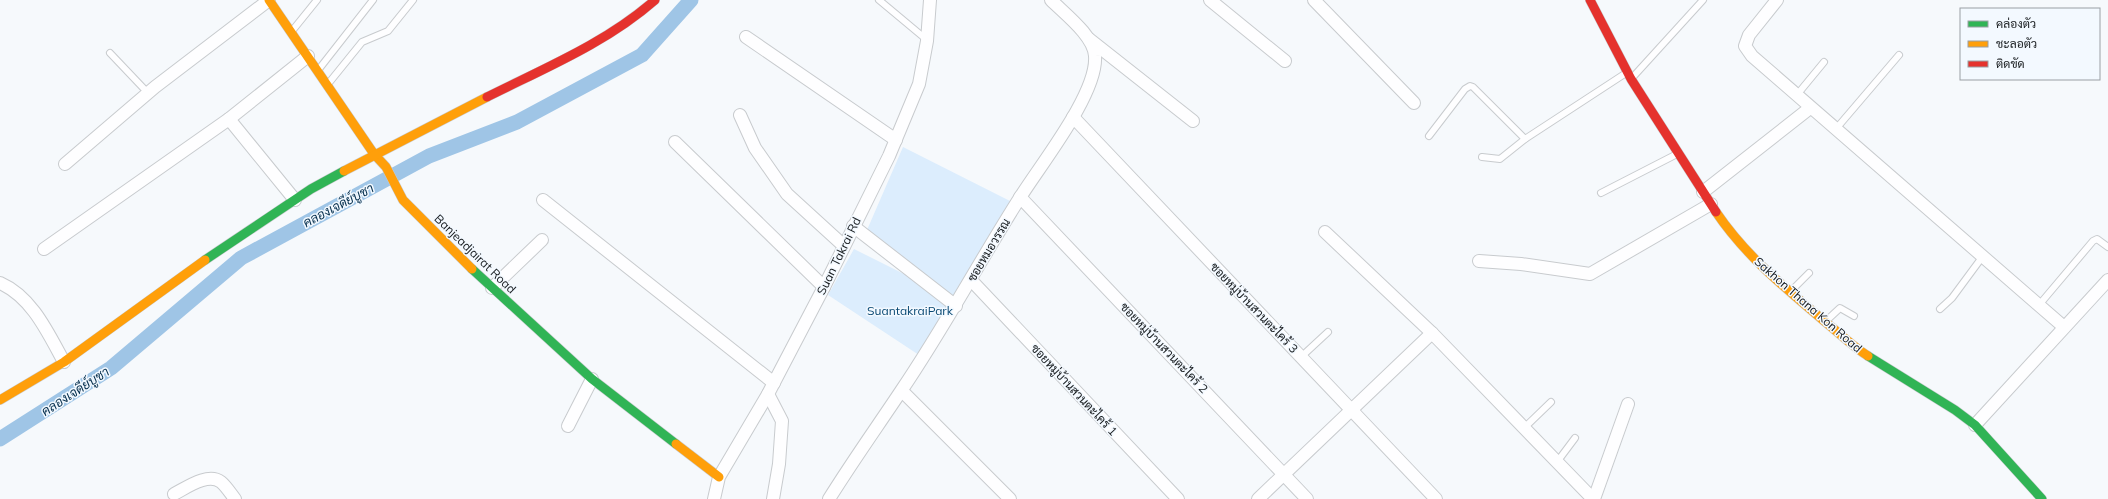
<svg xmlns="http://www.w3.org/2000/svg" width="2108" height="499" viewBox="0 0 2108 499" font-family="Mulish,Sarabun,sans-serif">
<rect width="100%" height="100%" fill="#f6f9fc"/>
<polygon fill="#dcedfd" points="903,147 1014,203 919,355 828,295 854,249 952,298 867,230"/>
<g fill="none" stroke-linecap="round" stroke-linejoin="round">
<polyline stroke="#9fc5e6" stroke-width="15" points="0,439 111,368 241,258 429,156 517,122 642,55 691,0"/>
<defs>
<g id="lane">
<polyline points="879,0 927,40"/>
<polyline points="292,31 317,0"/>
<polyline points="110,53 148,93"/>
<polyline points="319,69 373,0"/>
<polyline points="1632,78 1703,0"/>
<polyline points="328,84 362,42 388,31 413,0"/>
<polyline points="1796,96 1824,62"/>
<polyline points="1835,130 1899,55"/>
<polyline points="1429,136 1465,89 1470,86 1473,87 1525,139 1626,73"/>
<polyline points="1482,157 1500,159 1525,139"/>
<polyline points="1601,193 1677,154"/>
<polyline points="1791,291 1809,273"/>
<polyline points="2039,305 2093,241 2097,239 2108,247"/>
<polyline points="1940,309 1952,298 1983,256"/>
<polyline points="1826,321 1840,308 1854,316"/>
<polyline points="1301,357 1328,332"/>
<polyline points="1524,428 1551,402"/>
<polyline points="1557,462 1575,438"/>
</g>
<g id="street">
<polyline points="1210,0 1285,61"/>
<polyline points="1314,0 1414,103"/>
<polyline points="1777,0 1749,35 1745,46 1752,56 2064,327"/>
<polyline points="746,37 896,140"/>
<polyline points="1089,39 1193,121"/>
<polyline points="740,115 755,148 787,194 844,246"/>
<polyline points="1073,117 1436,499"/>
<polyline points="229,119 295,200"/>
<polyline points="675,142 824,287"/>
<polyline points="65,164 155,87 269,0"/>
<polyline points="1703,192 1810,108"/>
<polyline points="1020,197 1307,499"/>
<polyline points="543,200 774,383"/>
<polyline points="853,226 956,306"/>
<polyline points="1325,232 1432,333 1593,499"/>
<polyline points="44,249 229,119 308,56"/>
<polyline points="1479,261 1521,264 1590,274 1711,204"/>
<polyline points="971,280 1178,499"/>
<path d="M0,283C32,297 48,333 64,362"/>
<polyline points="492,288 542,240"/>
<polyline points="902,391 1010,499"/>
<polyline points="768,394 782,421 779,464 773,499"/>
<polyline points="1975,425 2108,280"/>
<polyline points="568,426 592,379"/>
<path d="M174,494C186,488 208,472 221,482C226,486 231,494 235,499"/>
<polyline points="714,499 719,477 768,394 824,287 889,156 919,84 927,41 930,0"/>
<path d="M829,499C852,462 877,427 901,391C944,328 980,260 1021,196C1041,164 1098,93 1095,56C1094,36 1065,14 1051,0"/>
<polyline points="1258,499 1432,333"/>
<polyline points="1594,499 1628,404"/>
</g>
<g id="fast">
<polyline points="205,260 311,189 344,171"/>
<polyline points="472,269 592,379 676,444"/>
<polyline points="1868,356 1955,410 1975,425 2042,499"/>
</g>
<g id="slow">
<polyline points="269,0 374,154 386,167 403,200 472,269"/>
<polyline points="344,171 487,97"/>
<path d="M1716,212C1745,255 1784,287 1823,320C1838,332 1852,346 1868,356"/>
<polyline points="0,400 64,362 205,260"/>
<polyline points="676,444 719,477"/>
</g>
<g id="jam">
<polyline points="1590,0 1631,79 1716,212"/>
<path d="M487,97C545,68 606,43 655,0"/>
</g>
</defs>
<use href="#lane" stroke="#c8cbce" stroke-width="8"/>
<use href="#street" stroke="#c8cbce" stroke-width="14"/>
<use href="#fast" stroke="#c8cbce" stroke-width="10"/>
<use href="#slow" stroke="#c8cbce" stroke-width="10"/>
<use href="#jam" stroke="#c8cbce" stroke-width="10"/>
<use href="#lane" stroke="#fefeff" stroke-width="6"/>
<use href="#street" stroke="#fefeff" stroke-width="12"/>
<use href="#fast" stroke="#30b455" stroke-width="9"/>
<use href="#slow" stroke="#ff9f0a" stroke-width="9"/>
<use href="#jam" stroke="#e5322d" stroke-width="9"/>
</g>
<g text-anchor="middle" stroke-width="3" stroke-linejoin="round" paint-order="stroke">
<g font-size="12" fill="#15191c" stroke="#f3f9ff">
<text transform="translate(989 250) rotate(-59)" y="4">ซอยหมอวรรณ</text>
<text transform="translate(475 254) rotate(44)" y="4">Banjeadjairat Road</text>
<text transform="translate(839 256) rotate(-64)" y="4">Suan Takrai Rd</text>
<text transform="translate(1808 305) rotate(41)" y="4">Sakhon Thana Kon Road</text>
<text transform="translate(1254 308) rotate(46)" y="4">ซอยหมู่บ้านสวนตะไคร้ 3</text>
<text transform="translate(1164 348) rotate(46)" y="4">ซอยหมู่บ้านสวนตะไคร้ 2</text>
<text transform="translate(1074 390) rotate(47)" y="4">ซอยหมู่บ้านสวนตะไคร้ 1</text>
</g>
<g font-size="12" fill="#074772" stroke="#f3f9ff">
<text x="910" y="315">SuantakraiPark</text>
</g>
<g font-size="13" font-style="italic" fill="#042e4d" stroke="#f3f9ff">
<text transform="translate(338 205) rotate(-28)" y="5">คลองเจดีย์บูชา</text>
<text transform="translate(75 391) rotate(-33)" y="5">คลองเจดีย์บูชา</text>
</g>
</g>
<rect x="1960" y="8" width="140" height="72" fill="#f3f9ff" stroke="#9a9fa4"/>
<rect x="1968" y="21" width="20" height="6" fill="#30b455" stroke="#9a9fa4"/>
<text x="1996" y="28" font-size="12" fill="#15191c">คล่องตัว</text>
<rect x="1968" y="41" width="20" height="6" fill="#ff9f0a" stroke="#9a9fa4"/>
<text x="1996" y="48" font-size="12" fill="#15191c">ชะลอตัว</text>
<rect x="1968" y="61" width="20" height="6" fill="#e5322d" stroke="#9a9fa4"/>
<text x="1996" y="68" font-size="12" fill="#15191c">ติดขัด</text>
</svg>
